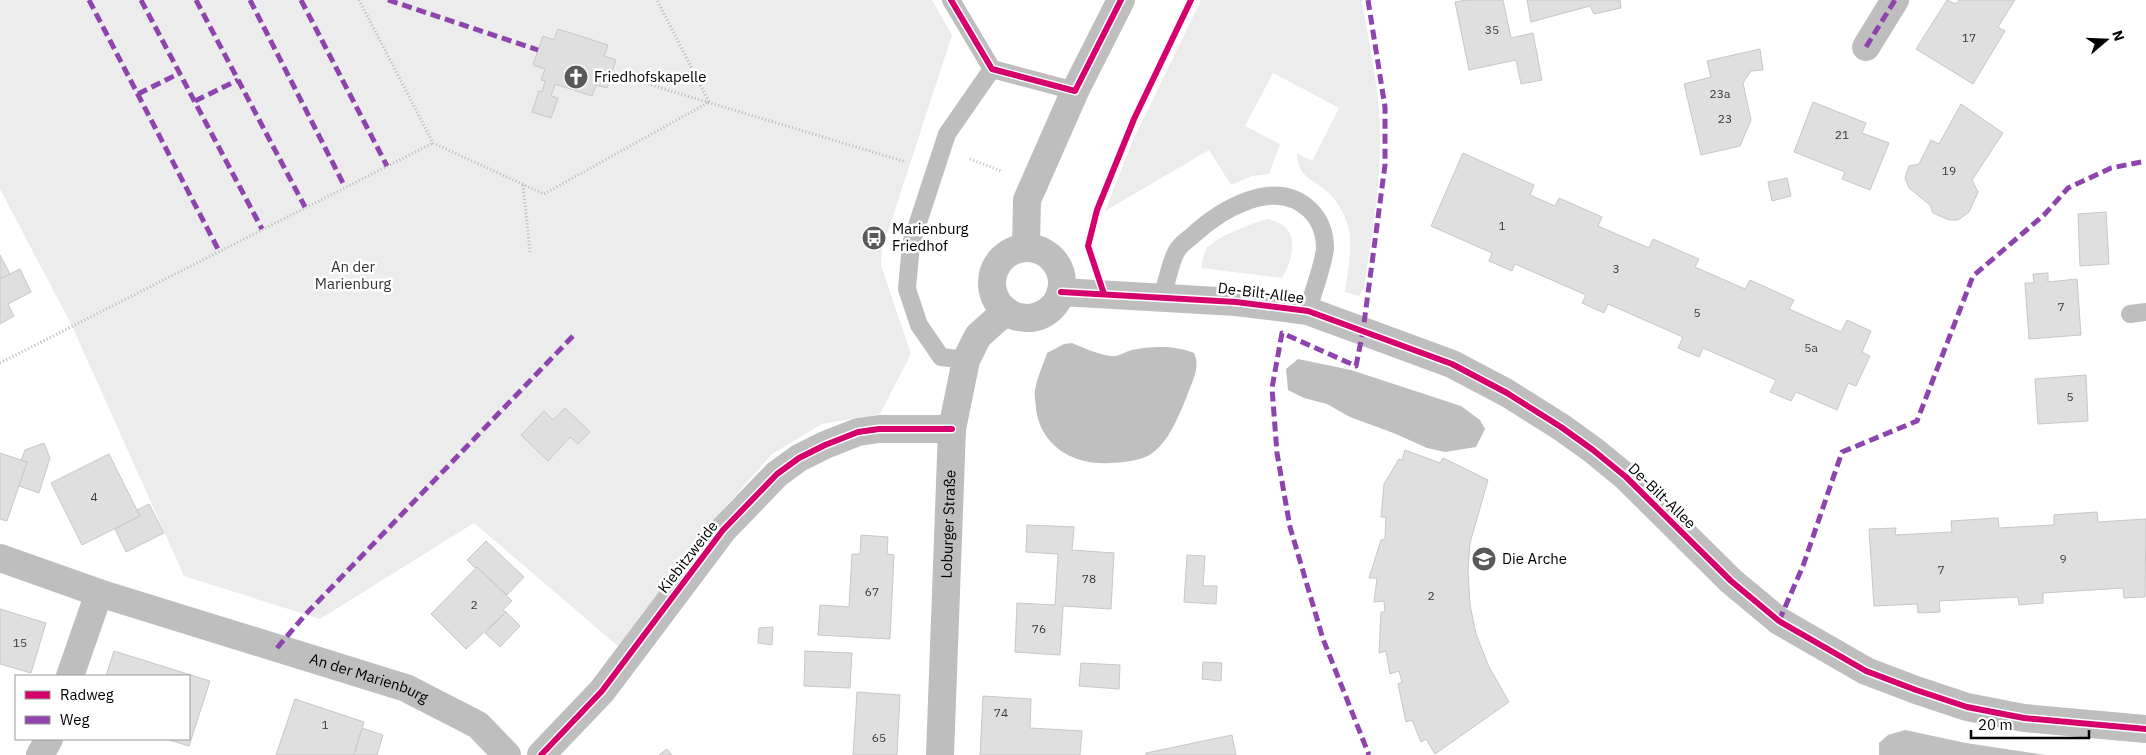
<svg xmlns="http://www.w3.org/2000/svg" width="2146" height="755" viewBox="0 0 2146 755" font-family="'IBM Plex Sans',sans-serif">
<rect width="100%" height="100%" fill="#fff"/>
<g fill="#ececec">
<polygon points="0,0 932,0 952,35 882,250 881,265 911,354 880,414 822,424 772,454 712,522 644,619 619,647 474,523 320,619 184,576 72,326 0,189"/>
<path d="M1201,0H1362C1369,45 1380,91 1380,136C1381,187 1371,238 1364,288L1359,296L1345,292C1347,273 1353,250 1349,230C1347,218 1338,202 1329,193C1314,179 1297,178 1297,153L1312,161L1339,108L1273,73L1245,126L1280,144L1269,174L1252,176L1231,185L1209,150L1105,211L1133,140Z"/>
<path d="M1267,219C1300,225 1296,254 1282,278L1201,268C1203,260 1203,251 1209,246C1219,236 1253,223 1267,219Z"/>
</g>
<g fill="#bfbfbf">
<path d="M1072,343C1084,348 1097,354 1110,356C1119,357 1124,352 1132,350C1152,346 1175,345 1194,353C1201,368 1192,381 1187,396C1179,415 1169,442 1151,454C1144,460 1120,463 1111,463C1075,466 1041,447 1036,409C1036,403 1034,396 1035,390C1037,378 1043,365 1047,353L1064,344Z"/>
<polygon points="1298,359 1351,370 1461,406 1480,420 1485,429 1476,447 1445,452 1427,448 1396,434 1350,417 1327,404 1304,398 1288,390 1286,369"/>
<polygon points="1905,730 1966,743 2046,755 1879,755 1879,743 1888,735"/>
</g>
<g fill="#dfdfdf" stroke="#c7c7c7">
<polygon points="1467,0 1503,0 1511,38 1533,33 1542,80 1521,84 1516,60 1469,70 1455,2"/>
<polygon points="1527,0 1620,0 1621,8 1594,14 1590,6 1531,22"/>
<polygon points="1947,0 1956,4 1959,0 2015,0 1998,27 2005,31 1973,84 1916,49"/>
<polygon points="558,29 608,45 604,56 616,60 607,88 596,85 592,96 555,84 551,96 558,98 551,118 532,112 539,91 542,92 545,81 541,80 545,69 533,65 543,36 554,40"/>
<polygon points="1760,49 1763,70 1751,71 1743,83 1751,120 1740,146 1701,155 1684,84 1711,77 1707,61"/>
<polygon points="1813,102 1866,123 1862,133 1889,143 1870,190 1842,179 1845,172 1794,152"/>
<polygon points="1961,104 2003,133 1972,180 1978,192 1969,212 1958,220 1949,220 1933,213 1930,205 1909,188 1905,178 1909,166 1919,164 1931,140 1939,144"/>
<polygon points="1463,153 1534,185 1530,195 1555,206 1559,198 1602,217 1598,226 1649,248 1653,239 1699,259 1695,267 1745,289 1750,280 1794,300 1789,309 1841,332 1847,320 1871,331 1862,352 1870,356 1856,386 1848,383 1837,410 1796,392 1791,401 1770,392 1776,380 1703,348 1699,357 1678,348 1683,337 1608,304 1604,313 1582,303 1586,295 1515,264 1512,271 1489,261 1492,253 1431,226"/>
<polygon points="1787,178 1791,196 1772,201 1768,182"/>
<polygon points="2106,212 2109,264 2080,266 2078,214"/>
<polygon points="0,255 10,274 0,279"/>
<polygon points="20,269 31,292 8,304 14,316 0,324 0,279"/>
<polygon points="2048,273 2048,282 2077,279 2081,335 2029,339 2025,283 2034,283 2033,274"/>
<polygon points="2086,375 2088,421 2038,424 2035,379"/>
<polygon points="565,408 590,432 578,444 570,437 548,461 521,435 544,411 553,420"/>
<polygon points="44,443 50,458 39,493 19,486 27,462 21,461 25,450"/>
<polygon points="1405,450 1440,463 1443,458 1488,480 1470,543 1468,570 1470,605 1476,634 1489,667 1509,702 1435,754 1426,739 1421,742 1412,720 1406,722 1398,684 1402,682 1399,671 1390,674 1386,651 1379,653 1381,612 1385,612 1384,601 1374,602 1377,578 1369,578 1381,540 1385,539 1386,517 1381,517 1384,484 1399,459 1402,460"/>
<polygon points="0,453 27,462 7,521 0,519"/>
<polygon points="109,454 140,516 82,545 51,483"/>
<polygon points="149,504 164,533 126,552 115,529 140,516 137,510"/>
<polygon points="2097,512 2098,522 2146,519 2145,597 2124,598 2123,588 2043,593 2043,603 2019,605 2018,597 1939,601 1940,612 1918,613 1917,604 1874,606 1869,529 1896,528 1895,535 1952,532 1951,521 1998,518 1999,528 2054,525 2054,515"/>
<polygon points="1027,525 1074,527 1072,550 1114,553 1111,609 1063,606 1060,655 1015,652 1017,603 1055,605 1058,554 1026,552"/>
<polygon points="861,535 888,537 887,554 894,555 890,639 818,635 820,605 849,607 852,554 860,554"/>
<polygon points="486,541 524,577 507,595 477,567 475,568 467,560"/>
<polygon points="1187,555 1205,556 1203,586 1217,586 1216,604 1184,602"/>
<polygon points="477,567 512,601 503,610 506,612 466,649 431,614"/>
<polygon points="0,609 46,623 31,673 0,664"/>
<polygon points="506,612 520,626 500,647 485,633"/>
<polygon points="773,627 772,645 758,643 759,628"/>
<polygon points="114,651 210,681 189,746 166,739 189,739 189,676 106,676"/>
<polygon points="805,651 852,653 850,688 804,686"/>
<polygon points="1203,662 1222,663 1221,681 1202,679"/>
<polygon points="1081,663 1120,665 1119,689 1079,686"/>
<polygon points="857,692 900,695 897,755 853,755"/>
<polygon points="983,696 1031,699 1030,728 1082,731 1080,755 980,755"/>
<polygon points="295,699 364,722 354,755 276,755"/>
<polygon points="362,728 383,735 377,755 354,755"/>
<polygon points="1232,735 1236,755 1146,755 1146,753"/>
<polygon points="667,749 672,755 659,755"/>
</g>
<g fill="none" stroke-linecap="round" stroke-linejoin="round">
<g stroke="#b9b9b9" stroke-width="3" stroke-dasharray="1 2.5" stroke-linecap="butt">
<polyline points="359,0 433,143 544,194 709,102 657,0"/>
<polyline points="611,73 906,162"/>
<polyline points="970,159 1001,171"/>
<polyline points="523,185 530,252"/>
<polyline points="0,363 433,143"/>
</g>
<g stroke="#bebebe" stroke-width="18">
<polyline points="951,0 992,69 1075,91"/>
<path d="M1163,296C1166,284 1171,258 1178,249C1181,244 1187,240 1192,236C1220,210 1275,176 1310,210C1320,220 1325,234 1325,248C1324,264 1312,294 1308,311"/>
<polyline points="2130,314 2146,312"/>
<polyline points="966,360 941,357 919,325 907,289 911,244 947,134 992,69"/>
</g>
<g stroke="#bebebe" stroke-width="28">
<polyline points="1866,47 1895,0"/>
<polyline points="1026,247 1027,200 1075,91 1121,0"/>
<circle cx="1027" cy="283" r="35"/>
<polyline points="1061,292 1236,302 1308,311 1452,364 1507,393 1561,427 1593,450 1626,477 1731,581 1779,621 1866,671 1916,690 1967,707 2024,718 2146,729"/>
<path id="s1" d="M0,558L99,593L406,688L478,725L507,755"/>
<polyline points="70,676 99,593"/>
<polyline points="40,755 49,739"/>
<polyline points="541,755 602,691 723,530 777,474 799,458 825,445 858,432 879,429 952,429"/>
<path id="s2" d="M940,755L952,429L966,360L978,336L997,319L1008,312"/>
</g>
<g stroke="#8e44ad" stroke-width="5" stroke-dasharray="10 5" stroke-linecap="butt">
<polyline points="89,0 219,251"/>
<polyline points="141,0 262,229"/>
<polyline points="196,0 305,207"/>
<polyline points="250,0 345,187"/>
<polyline points="301,0 387,166"/>
<polyline points="388,0 538,50"/>
<polyline points="1368,0 1385,107 1385,165 1363,331 1356,366 1282,333 1272,388 1277,453 1290,527 1323,639 1369,755"/>
<polyline points="1866,47 1895,0"/>
<polyline points="138,94 180,73"/>
<polyline points="195,101 238,80"/>
<polyline points="1779,621 1803,566 1842,452 1917,421 1973,276 2044,215 2068,188 2111,168 2146,161"/>
<polyline points="277,648 306,614 573,336"/>
</g>
<defs>
<g id="cycleway">
<polyline points="951,0 992,69 1075,91 1121,0"/>
<polyline points="1061,292 1236,302 1308,311 1452,364 1507,393 1561,427 1593,450 1626,477 1731,581 1779,621 1866,671 1916,690 1967,707 2024,718 2146,729"/>
<polyline points="1104,294 1088,246 1097,210 1134,119 1191,0"/>
<polyline points="541,755 602,691 723,530 777,474 799,458 825,445 858,432 879,429 952,429"/>
</g>
</defs>
<use href="#cycleway" stroke="#fff" stroke-width="9"/>
<use href="#cycleway" stroke="#d6006c" stroke-width="6"/>
</g>
<defs>
<symbol id="church-disc" viewBox="-11 -11 22 22"><circle r="9.5" fill="#595959" stroke="#fff"/><path d="M-1.2-6h2.4v3.5h3.3v2.4h-3.3V6h-2.4V-.1h-3.3v-2.4h3.3Z" fill="#fff"/></symbol>
<symbol id="bus-disc" viewBox="-11 -11 22 22"><circle r="9.5" fill="#595959" stroke="#fff"/><path d="M-5-6H5V4H4V6H2V4H-2V6H-4V4H-5ZM-3.5-4V0h7V-4ZM-3.5 1.2v1.5H-2V1.2ZM2 1.2v1.5H3.5V1.2Z" fill="#fff"/></symbol>
<symbol id="school-disc" viewBox="-11 -11 22 22"><circle r="9.5" fill="#595959" stroke="#fff"/><path d="M0-5L7-2L0 1L-7-2ZM-4 1L0 2.5L4 1V4Q0 6-4 4Z" fill="#fff"/></symbol>
</defs>
<g fill-rule="evenodd">
<use href="#church-disc" x="562" y="63" width="28" height="28"/>
<use href="#bus-disc" x="860" y="224" width="28" height="28"/>
<use href="#school-disc" x="1470" y="545" width="28" height="28"/>
</g>
<g text-anchor="middle" stroke-width="5" stroke-linejoin="round" paint-order="stroke">
<g font-size="12" fill="#383838">
<text x="1492" y="34">35</text>
<text x="1969" y="42">17</text>
<text x="1720" y="98">23a</text>
<text x="1725" y="123">23</text>
<text x="1842" y="139">21</text>
<text x="1949" y="175">19</text>
<text x="1502" y="230">1</text>
<text x="1616" y="273">3</text>
<text x="2061" y="311">7</text>
<text x="1697" y="317">5</text>
<text x="1811" y="352">5a</text>
<text x="2070" y="401">5</text>
<text x="94" y="501">4</text>
<text x="2063" y="563">9</text>
<text x="1941" y="574">7</text>
<text x="1089" y="583">78</text>
<text x="872" y="596">67</text>
<text x="1431" y="600">2</text>
<text x="474" y="609">2</text>
<text x="1039" y="633">76</text>
<text x="20" y="647">15</text>
<text x="1001" y="717">74</text>
<text x="325" y="729">1</text>
<text x="879" y="742">65</text>
</g>
<g font-size="15" fill="#000" stroke="#fff" text-anchor="start">
<text x="594" y="82">Friedhofskapelle</text>
<text x="892" y="234">Marienburg<tspan x="892" dy="17">Friedhof</tspan></text>
<text x="1502" y="564">Die Arche</text>
</g>
<g font-size="15" fill="#333" stroke="#fff">
<text x="353" y="272">An der<tspan x="353" dy="17">Marienburg</tspan></text>
</g>
<g font-size="15" fill="#000" stroke="#fff">
<text transform="translate(1261 293) rotate(7)" y="5">De-Bilt-Allee</text>
<text transform="translate(1662 496) rotate(44)" y="5">De-Bilt-Allee</text>
<text dy="5" stroke="none"><textPath href="#s2" startOffset="231">Loburger Straße</textPath></text>
<text transform="translate(688 557) rotate(-52)" y="5">Kiebitzweide</text>
<text dy="5" stroke="none"><textPath href="#s1" startOffset="388">An der Marienburg</textPath></text>
</g>
</g>
<rect x="15" y="675" width="175" height="65" fill="#ffffff" stroke="#999999"/>
<rect x="25" y="691" width="25" height="8" fill="#d6006c" stroke="#999999"/>
<text x="60" y="700" font-size="15" fill="#000000">Radweg</text>
<rect x="25" y="716" width="25" height="8" fill="#8e44ad" stroke="#999999"/>
<text x="60" y="725" font-size="15" fill="#000000">Weg</text>
<g transform="translate(2106 40) rotate(71)" stroke="#ffffff" stroke-width="4" paint-order="stroke">
<path d="M0-4L9 19L0 12L-9 19Z" fill="#000000"/>
<text y="-8" font-size="14" font-weight="bold" text-anchor="middle" fill="#000000">N</text>
</g>
<path d="M1971 730v8h118v-8" fill="none" stroke="#000000" stroke-width="2.5"/>
<text x="1978" y="730" font-size="15" fill="#000000" stroke="#ffffff" stroke-width="4" paint-order="stroke">20 m</text>
</svg>
